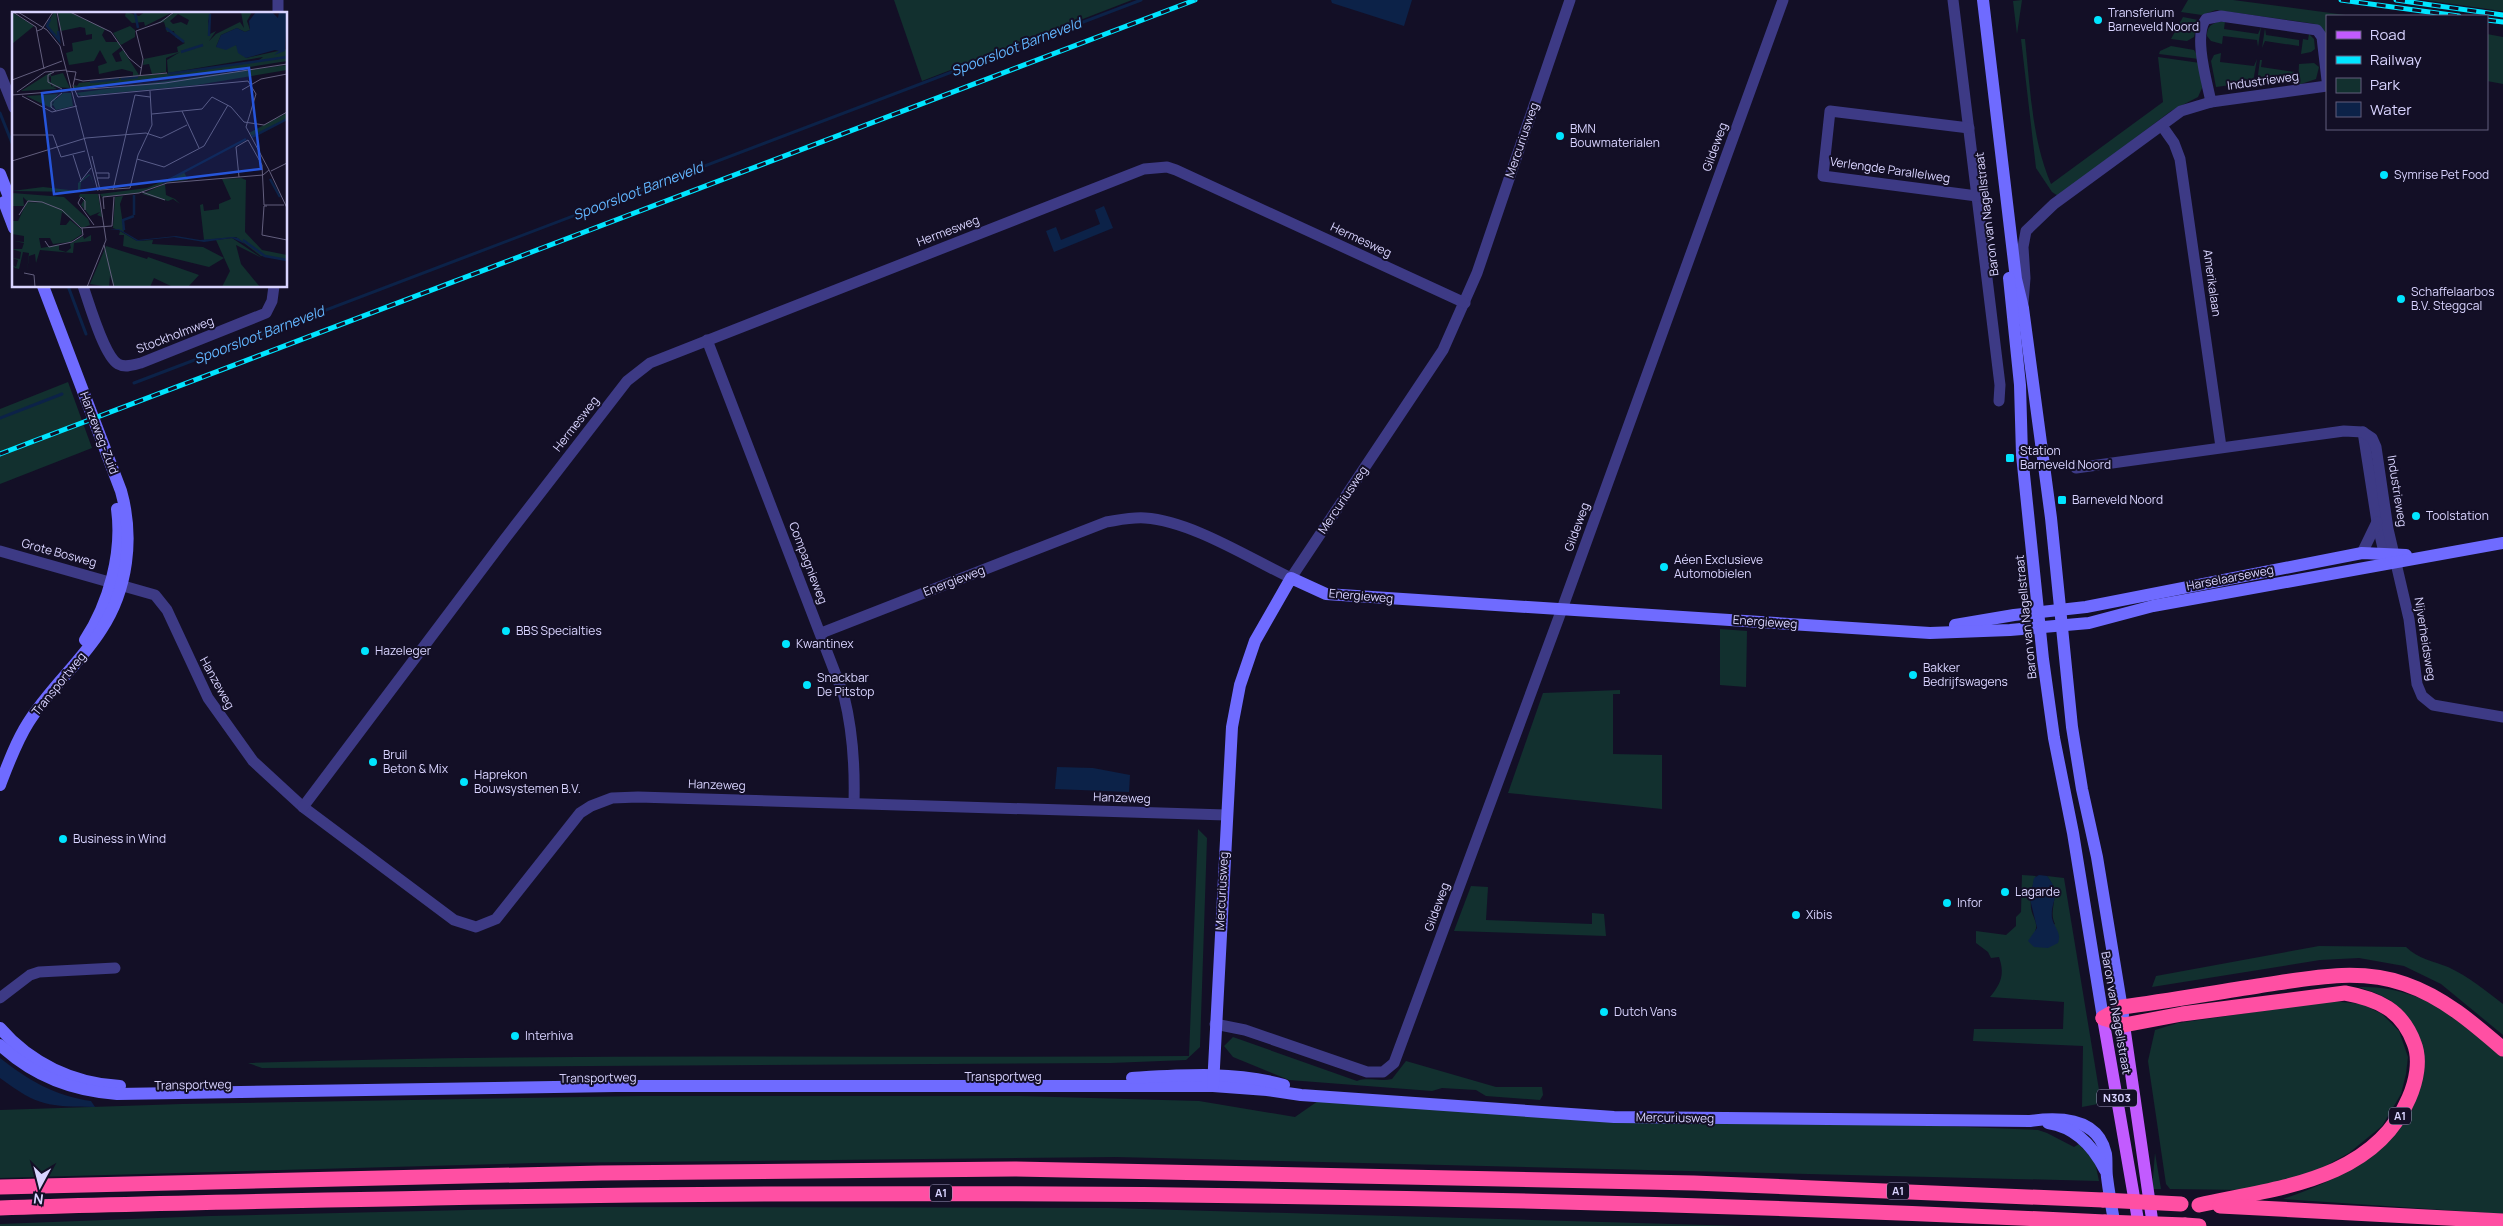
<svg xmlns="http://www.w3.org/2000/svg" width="2503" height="1226" viewBox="0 0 2503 1226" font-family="Manrope,sans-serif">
<rect width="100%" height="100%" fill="#130f26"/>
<g fill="#12302f">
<polygon points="894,0 1132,0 922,81"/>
<polygon points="2022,0 2017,34 2013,1"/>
<polygon points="2188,0 2233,0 2353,16 2327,16 2327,35 2315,24 2309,23 2216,10 2202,15 2181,12"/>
<polygon points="2424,0 2503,0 2503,11 2501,11"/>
<polygon points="2183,17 2198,20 2194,37 2187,41 2171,39"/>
<path d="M2225,21L2224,29L2258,34L2261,27L2258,47L2257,40L2223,36L2222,44L2211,41L2207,36C2207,24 2215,22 2225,21Z"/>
<polygon points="2265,28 2266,35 2299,40 2299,46 2265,41 2262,48"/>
<polygon points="2309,34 2314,39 2315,49 2311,52 2301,54 2303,39 2308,40"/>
<polygon points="2487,34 2503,37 2503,84 2487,81"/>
<path d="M2021,39H2025C2030,87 2032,140 2051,184L2163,102L2158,57L2200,63L2202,88L2198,97L2171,111L2058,196L2052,192L2036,168Z"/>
<polygon points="2171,46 2194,50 2199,59 2159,54 2160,51"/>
<polygon points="2221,53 2220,62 2254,66 2257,59 2253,82 2216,87 2211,61 2214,55"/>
<polygon points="2260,60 2262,60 2261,67 2295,72 2294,77 2257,82"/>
<polygon points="2314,63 2319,67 2316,79 2298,85 2299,64"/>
<polygon points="68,382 92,448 0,484 0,409"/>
<polygon points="1720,629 1747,631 1746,687 1720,685"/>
<polygon points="1620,690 1620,694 1613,694 1613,754 1662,755 1662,809 1508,793 1543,693"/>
<path d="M1198,829L1207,838L1200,1047L1186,1060L1111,1063L262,1068L248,1063C562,1052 876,1059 1189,1056Z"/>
<path d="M2022,875L2036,876C2032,883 2030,900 2031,908C2032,917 2039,923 2035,931L2055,924C2047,908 2063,896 2047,876L2064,878L2100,1096L2098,1104L2082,1107L2083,1046L1973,1041L1974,1029H2063L2064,1002L1990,997C2001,984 2005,974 1999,957L1991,958L1988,952L1976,943V931L2006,935L2016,926V917L2021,912Z"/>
<polygon points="1471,886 1488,887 1486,920 1592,924 1592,913 1604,914 1606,936 1454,931"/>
<path d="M2319,946L2406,947C2418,959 2433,961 2448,967C2468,976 2486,991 2503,1004V1035L2441,984L2404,966L2359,958L2320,960L2152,987L2156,976Z"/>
<path d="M2358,987C2419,985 2460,1018 2503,1056V1214L2283,1199C2336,1181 2393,1154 2416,1099C2420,1089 2424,1077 2423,1066C2422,1059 2419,1051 2417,1044C2406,1007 2394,998 2358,987Z"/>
<polygon points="2332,1001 2362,1004 2382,1014 2399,1031 2408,1057 2406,1074 2401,1094 2382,1126 2349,1153 2309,1175 2245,1190 2170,1189 2166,1184 2150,1075 2148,1061 2155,1030 2178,1023"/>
<path d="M1233,1037L1357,1081C1368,1077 1380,1082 1392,1079L1406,1061L1496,1087H1542L1543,1095L1540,1100L1486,1096L1476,1090L1442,1088L1432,1091L1289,1080L1233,1057L1224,1046Z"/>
<polygon points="640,1096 1020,1096 1199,1101 1295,1117 1318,1101 2038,1130 2047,1133 2074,1147 2079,1144 2095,1162 2099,1181 1116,1157 534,1163 0,1178 0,1110 182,1104"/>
<polygon points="2155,1153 2161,1189 2152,1189"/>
<polygon points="597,1207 1109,1208 1742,1226 0,1226 0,1224 210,1216"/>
</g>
<g fill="#0c2248">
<polygon points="1331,0 1412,0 1404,26 1332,3"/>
<polygon points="1104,206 1113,228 1054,252 1046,231 1056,227 1061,240 1100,224 1095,210"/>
<polygon points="1057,767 1093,768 1130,775 1129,792 1055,789"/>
<path d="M2039,875L2047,876C2063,896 2050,900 2052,918C2054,928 2062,932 2058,943L2048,948L2034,947L2028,941L2037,928L2030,899L2034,878Z"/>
<path d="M0,1058C28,1080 55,1096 91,1101L95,1107C48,1106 39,1107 0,1078Z"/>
</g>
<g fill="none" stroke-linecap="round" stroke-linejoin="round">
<g stroke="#0c2248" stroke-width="3">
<polyline points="0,113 14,148"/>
<polyline points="68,286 86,334"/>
<polyline points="134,383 1141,0"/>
<polyline points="0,418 62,394"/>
</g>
<g stroke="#3d3a85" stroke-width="11">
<polyline points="1953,0 2000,385 1999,401"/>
<polyline points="278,14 278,0"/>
<polyline points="0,73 14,108"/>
<path d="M2327,80L2322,37L2317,30L2221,16L2206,19C2193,35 2207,82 2211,102L2327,86"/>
<polyline points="2162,126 2174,143 2180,159 2221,447"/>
<polyline points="1969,128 1830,111 1823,176 1977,196"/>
<path d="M83,286C89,303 104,356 118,364C125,368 133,365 141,363L266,313L272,301L274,286"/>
<polyline points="2023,303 2025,278 2023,247 2026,231 2054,204 2181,111 2211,102"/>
<path d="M707,340L844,696C853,732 855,766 854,803"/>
<polyline points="2363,432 2377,522 2386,561"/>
<polyline points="2076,468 2344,431 2363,432 2372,438 2376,447 2388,529 2409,619 2417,684 2422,696 2433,705 2503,717"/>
<polyline points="0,551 155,595 167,610 208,698 253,761 303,807 454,920 476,927 496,919 580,813 591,806 612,798 638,797 1226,815"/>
<polyline points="2362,553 2377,522"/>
<path d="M821,633L1106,522C1119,520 1132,517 1145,518C1191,521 1249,558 1291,578L1443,350L1477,273L1570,0"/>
<polyline points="303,807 504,540 627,381 650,363 1144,169 1167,167 1176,170 1465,303"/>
<polyline points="0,998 30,975 39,972 115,968"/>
<polyline points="1215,1024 1245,1030 1367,1072 1383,1072 1394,1063 1562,609 1783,0"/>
</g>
<g stroke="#6f6bff" stroke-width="12">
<polyline points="1983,0 2016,279 2023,308 2051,518 2072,727 2082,789 2097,857 2123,1015"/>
<polyline points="0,174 14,210"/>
<polyline points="4,202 14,228"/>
<polyline points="2009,278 2020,385 2022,455 2043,659 2054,738 2073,833 2103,1018"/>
<polyline points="1955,625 2014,615 2086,607 2362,553 2406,555"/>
<path d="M85,640C109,603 123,553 117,509"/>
<path d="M0,785C8,764 16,742 28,723C49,689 80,663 101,630C128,589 134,537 121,491L43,286"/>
<path d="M0,1028C30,1063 74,1084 120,1086"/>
<path d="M0,1045C33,1076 71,1091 117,1094L616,1086H1213L1267,1090L1301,1095L1614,1117L2030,1121C2059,1117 2098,1117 2106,1154C2107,1161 2106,1169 2107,1177C2109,1193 2112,1210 2115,1226"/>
<path d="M1132,1078C1183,1075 1234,1071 1284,1085"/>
<polyline points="1213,1086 1232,727 1240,685 1255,641 1291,578 1326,594 1930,633 2010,630 2089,623 2153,606 2503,543"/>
<path d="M2048,1123C2075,1127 2093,1146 2105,1170"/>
</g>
<g stroke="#c25bff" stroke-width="12">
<polyline points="2103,1018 2139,1226"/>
<polyline points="2124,1025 2153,1226"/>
</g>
<g stroke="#ff4fa3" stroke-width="15">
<path d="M2103,1018L2124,1025L2182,1014L2345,993C2378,999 2402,1010 2414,1043C2421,1060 2416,1082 2409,1098C2374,1181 2275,1188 2199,1205"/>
<path d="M2103,1018L2122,1007C2167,1001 2212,993 2258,986C2306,979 2357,967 2405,984C2443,997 2473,1023 2503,1049"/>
<polyline points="0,1187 601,1173 1014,1169 1694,1183 2103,1200"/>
<polyline points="2220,1206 2503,1221"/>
<path d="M0,1208C145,1203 289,1201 434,1198C991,1188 1549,1195 2105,1222"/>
<polyline points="2185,1225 2199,1226"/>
</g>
<defs>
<g id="rail">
<polyline points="2341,0 2459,16"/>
<polyline points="2396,0 2503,15"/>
<polyline points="2487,20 2503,22"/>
<polyline points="0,454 1195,0"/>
</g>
</defs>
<use href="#rail" stroke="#00e5ff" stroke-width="5"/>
<use href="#rail" stroke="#130f26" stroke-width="3" stroke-dasharray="9" stroke-linecap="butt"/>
<g stroke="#ff4fa3" stroke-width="15">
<polyline points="2103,1200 2181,1204"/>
<polyline points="2105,1222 2185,1225"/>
</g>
</g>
<g fill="#00e5ff" stroke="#130f26" stroke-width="2">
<circle cx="2098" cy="20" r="5"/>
<circle cx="1560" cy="136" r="5"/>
<circle cx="2384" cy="175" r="5"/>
<circle cx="2401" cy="299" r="5"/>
<rect x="2005" y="453" width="10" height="10" rx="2.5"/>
<rect x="2057" y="495" width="10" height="10" rx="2.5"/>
<circle cx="2416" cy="516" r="5"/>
<circle cx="1664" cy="567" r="5"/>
<circle cx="506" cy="631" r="5"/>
<circle cx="786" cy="644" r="5"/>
<circle cx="365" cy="651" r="5"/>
<circle cx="1913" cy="675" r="5"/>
<circle cx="807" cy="685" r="5"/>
<circle cx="373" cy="762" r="5"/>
<circle cx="464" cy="782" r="5"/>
<circle cx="63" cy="839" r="5"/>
<circle cx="2005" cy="892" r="5"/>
<circle cx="1947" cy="903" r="5"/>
<circle cx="1796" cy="915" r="5"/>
<circle cx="1604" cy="1012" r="5"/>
<circle cx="515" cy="1036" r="5"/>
</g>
<g text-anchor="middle" stroke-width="4" stroke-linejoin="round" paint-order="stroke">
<g fill="#130f26" stroke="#9e99be" stroke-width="1">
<rect x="2097" y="1089.5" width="40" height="17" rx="4"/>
<rect x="2389" y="1107.5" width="22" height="17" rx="4"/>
<rect x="1887" y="1182.5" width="22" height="17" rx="4"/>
<rect x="930" y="1184.5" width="22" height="17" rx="4"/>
</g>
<g font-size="11" font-weight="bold" fill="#d9d4ff">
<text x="2117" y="1102">N303</text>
<text x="2400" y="1120">A1</text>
<text x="1898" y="1195">A1</text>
<text x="941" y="1197">A1</text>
</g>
<g font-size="12" fill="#d9d4ff" stroke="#130f26" text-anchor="start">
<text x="2108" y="17">Transferium<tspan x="2108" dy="14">Barneveld Noord</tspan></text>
<text x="1570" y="133">BMN<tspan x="1570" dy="14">Bouwmaterialen</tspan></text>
<text x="2394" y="179">Symrise Pet Food</text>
<text x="2411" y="296">Schaffelaarbos<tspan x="2411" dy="14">B.V. Steggcal</tspan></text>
<text x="2020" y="455">Station<tspan x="2020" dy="14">Barneveld Noord</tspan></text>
<text x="2072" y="504">Barneveld Noord</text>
<text x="2426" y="520">Toolstation</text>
<text x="1674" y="564">Aéen Exclusieve<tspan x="1674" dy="14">Automobielen</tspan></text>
<text x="516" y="635">BBS Specialties</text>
<text x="796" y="648">Kwantinex</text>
<text x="375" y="655">Hazeleger</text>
<text x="1923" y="672">Bakker<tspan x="1923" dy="14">Bedrijfswagens</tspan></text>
<text x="817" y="682">Snackbar<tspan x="817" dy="14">De Pitstop</tspan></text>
<text x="383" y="759">Bruil<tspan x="383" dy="14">Beton &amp; Mix</tspan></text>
<text x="474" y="779">Haprekon<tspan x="474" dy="14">Bouwsystemen B.V.</tspan></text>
<text x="73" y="843">Business in Wind</text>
<text x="2015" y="896">Lagarde</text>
<text x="1957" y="907">Infor</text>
<text x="1806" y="919">Xibis</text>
<text x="1614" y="1016">Dutch Vans</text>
<text x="525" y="1040">Interhiva</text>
</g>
<g font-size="12" fill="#d9d4ff" stroke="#130f26">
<text transform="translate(2263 81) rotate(-8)" y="4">Industrieweg</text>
<text transform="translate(1522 140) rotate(-71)" y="4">Mercuriusweg</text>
<text transform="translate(1715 147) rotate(-70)" y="4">Gildeweg</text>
<text transform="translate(1890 170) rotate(8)" y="4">Verlengde Parallelweg</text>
<text transform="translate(1987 214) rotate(-97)" y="4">Baron van Nagellstraat</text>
<text transform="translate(948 231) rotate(-21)" y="4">Hermesweg</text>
<text transform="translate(1361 240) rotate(25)" y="4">Hermesweg</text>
<text transform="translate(2212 283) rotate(82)" y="4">Amerikalaan</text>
<text transform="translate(175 335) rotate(-21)" y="4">Stockholmweg</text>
<text transform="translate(576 424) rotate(-52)" y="4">Hermesweg</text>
<text transform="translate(99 433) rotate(69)" y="4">Hanzeweg-Zuid</text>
<text transform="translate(2397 491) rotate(81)" y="4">Industrieweg</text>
<text transform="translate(1343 500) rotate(-56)" y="4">Mercuriusweg</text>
<text transform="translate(1577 527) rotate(-70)" y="4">Gildeweg</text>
<text transform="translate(59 553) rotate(15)" y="4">Grote Bosweg</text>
<text transform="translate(808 563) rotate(69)" y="4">Compagnieweg</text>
<text transform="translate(2230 578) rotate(-11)" y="4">Harselaarseweg</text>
<text transform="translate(954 581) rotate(-21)" y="4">Energieweg</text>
<text transform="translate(1361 596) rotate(5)" y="4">Energieweg</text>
<text transform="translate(2026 617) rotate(-96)" y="4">Baron van Nagellstraat</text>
<text transform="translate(1765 622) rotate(4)" y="4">Energieweg</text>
<text transform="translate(2425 639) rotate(81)" y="4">Nijverheidsweg</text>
<text transform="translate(217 683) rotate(61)" y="4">Hanzeweg</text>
<text transform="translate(59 684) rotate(-51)" y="4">Transportweg</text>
<text transform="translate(717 785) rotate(2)" y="4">Hanzeweg</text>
<text transform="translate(1122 798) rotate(2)" y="4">Hanzeweg</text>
<text transform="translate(1222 891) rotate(-87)" y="4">Mercuriusweg</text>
<text transform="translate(1437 907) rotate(-70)" y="4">Gildeweg</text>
<text transform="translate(2116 1013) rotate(80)" y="4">Baron van Nagellstraat</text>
<text x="1003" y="1081">Transportweg</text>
<text transform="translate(598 1078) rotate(-1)" y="4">Transportweg</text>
<text transform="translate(193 1085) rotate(-1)" y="4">Transportweg</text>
<text transform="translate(1675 1118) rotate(1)" y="4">Mercuriusweg</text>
</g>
<g font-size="14" font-style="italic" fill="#62b6ff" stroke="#130f26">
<text transform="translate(1016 47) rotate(-21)" y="5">Spoorsloot Barneveld</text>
<text transform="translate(638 191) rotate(-21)" y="5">Spoorsloot Barneveld</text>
<text transform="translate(259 335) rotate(-21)" y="5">Spoorsloot Barneveld</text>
</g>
</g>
<g transform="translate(12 12)">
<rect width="275" height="275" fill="#130f26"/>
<path d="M42,0H44L48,31L34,14ZM46,0H57L93,17L90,23L94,30H106L109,35L100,42L104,50L110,49L107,41L111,38L127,63L121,64V60L110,57L87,62L86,54L95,51L88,38L82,49L57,53L54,41L61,39L60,31L80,27V22L74,23L73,16L68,15L49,19ZM114,0L127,4L133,0H161L133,14L132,10L120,11L113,4ZM163,0H199L196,9L198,22L204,19L197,29L204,22L228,10L232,16L229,0H240L235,9L238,18L233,20L225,16L209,23L204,35L224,33L234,46L275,37V49L188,63L62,76V73L65,74L67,71L193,57L241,50L247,48L251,45L156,61L155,48L168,40L154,46V60L140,62L137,52L131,53L132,47L166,40L165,35L173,31L163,25L162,19L155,20L152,10L145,11ZM166,2L177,8L175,13L169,10L161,12L158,9ZM1,1L22,14L0,32V2ZM118,14L123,18V25L109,33L101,21ZM275,53V58L185,73L69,84L64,81ZM39,60V74L45,77L9,79ZM51,61L58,76L41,75L36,65ZM51,81H59L61,94L44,98L40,91ZM46,82L39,96L14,84ZM275,101V107L241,125L237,121ZM172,160L176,168L155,170L126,181L90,185L88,182L135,176ZM77,162L79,164L82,174L78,163L69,170L68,180L0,179L31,175L66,179V171ZM229,166L234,168L233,220L250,238L275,243V248L249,244L224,225L192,228L188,193L191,192L192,199L207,197V192L219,187L210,167ZM153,172L154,183L163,187L168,192L161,187L156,189L130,182ZM0,181L52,185L76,207L78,213L70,216L50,200L48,213H54L58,208L69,217L70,222L58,230L41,232L38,226H27L29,236L47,233V238L54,240L59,236L58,232L71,224L72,227L79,223V229L62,231L61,241L28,238L24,251L23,242L17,244L15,261L17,241L11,240L7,257L3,256L0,253L4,255L6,248L0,246L8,247L9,240L0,237H10L12,231L2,229L12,230V224L0,222V209H6L15,190L32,191L15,189L11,185L12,194H0ZM68,182H86L90,205L85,203L88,200L78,204L69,193L73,186L67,185ZM111,184L108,192L112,220L101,216L103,185ZM108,219L125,229L141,228L140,232L191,235L212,246L197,255L111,234L112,223H107ZM220,226L250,246L224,233L229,252L248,275H210L218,259L204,228ZM94,234L135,247L136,245L187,263L176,275H161L142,266L138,275H102L98,264L97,275L78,272Z" fill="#12302f" fill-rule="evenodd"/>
<path d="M244,0H260L266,6L267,0H275L273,39L262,43L267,39L263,38L234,46L226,41L224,33L214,38L204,35L209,23L225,16L233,20L238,18L237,9ZM97,217H107L126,228L164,224L188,228L221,225L226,226L233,232L220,226L192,230L162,225L125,229L107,218Z" fill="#0c2248"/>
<path fill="none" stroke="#0c2248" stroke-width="2.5" d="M123,1L126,16M38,7L35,14L47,28L46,19M154,16L172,30M197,24L198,2M169,40L191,33M156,62L275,45M109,67L126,65M78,70L107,67M240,125L275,107M258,167L268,185M151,171L234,127M122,183V203M112,218L111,208L122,204M231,228L253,244L275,248"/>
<path fill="none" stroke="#625e7d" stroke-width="1" d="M1,0L24,15L32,57M6,0L35,18L48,34L86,179M45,0L52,34M58,0L99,20L117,46L129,56M25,19L30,17L41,0M54,59L64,60L61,74L66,85L236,69L244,82L234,115L257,158M42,60L36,63V70L50,77M128,64L131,47L124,19L149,10L162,0M63,67L71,69L155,61M0,68L50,49M230,78L249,67L275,62M5,80L33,60L54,58M0,83L153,71L275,52M10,84L40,100L65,94M44,99L39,95V90L50,81M170,99L187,136M140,102L190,97L200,85L219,95L232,110L252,113L275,100M0,123H41L49,145M61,143L69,168M80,144L88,178L118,176L126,143L140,113L138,79M49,145L73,139M125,147L152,155L192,134L216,93M0,149L74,126L134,121L149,126L175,113M259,159L275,151M84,161H97V166H85M227,165L224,135L236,128L250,153L252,193H272M68,170L79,156M101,178L123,83L138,85M130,180L153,188M255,194H252L250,223L275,228M92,197L91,185L127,181L155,171L251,163L257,158L275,196M73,198V189L69,185L66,191L82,213M7,203L16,189L30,190L50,198L69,216L100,214L102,185M33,229L37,235L60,230L71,223L70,216M92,233L102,275M12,261L22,263L23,275M75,275L94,228L87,182"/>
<path fill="#2655da" fill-opacity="0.15" stroke="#2655da" stroke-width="2.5" d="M237,56L249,157L42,182L30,81Z"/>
<rect width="275" height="275" fill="none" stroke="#d9d4ff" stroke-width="2.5"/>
</g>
<rect x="2326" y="15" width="162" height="115" fill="#130f26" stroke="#625e7d"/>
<rect x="2336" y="31" width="25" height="8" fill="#c25bff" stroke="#625e7d"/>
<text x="2370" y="40" font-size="15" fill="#d9d4ff">Road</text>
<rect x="2336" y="56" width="25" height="8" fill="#00e5ff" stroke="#625e7d"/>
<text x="2370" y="65" font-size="15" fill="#d9d4ff">Railway</text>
<rect x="2336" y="78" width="25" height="15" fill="#12302f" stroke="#625e7d"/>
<text x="2370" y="90" font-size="15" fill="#d9d4ff">Park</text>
<rect x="2336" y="102" width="25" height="15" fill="#0c2248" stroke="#625e7d"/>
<text x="2370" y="115" font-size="15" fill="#d9d4ff">Water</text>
<g transform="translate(40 1186) rotate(187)" stroke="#130f26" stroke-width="4" paint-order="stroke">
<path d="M0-4L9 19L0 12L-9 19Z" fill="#d9d4ff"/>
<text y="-8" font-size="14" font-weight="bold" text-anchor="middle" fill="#d9d4ff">N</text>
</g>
</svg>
